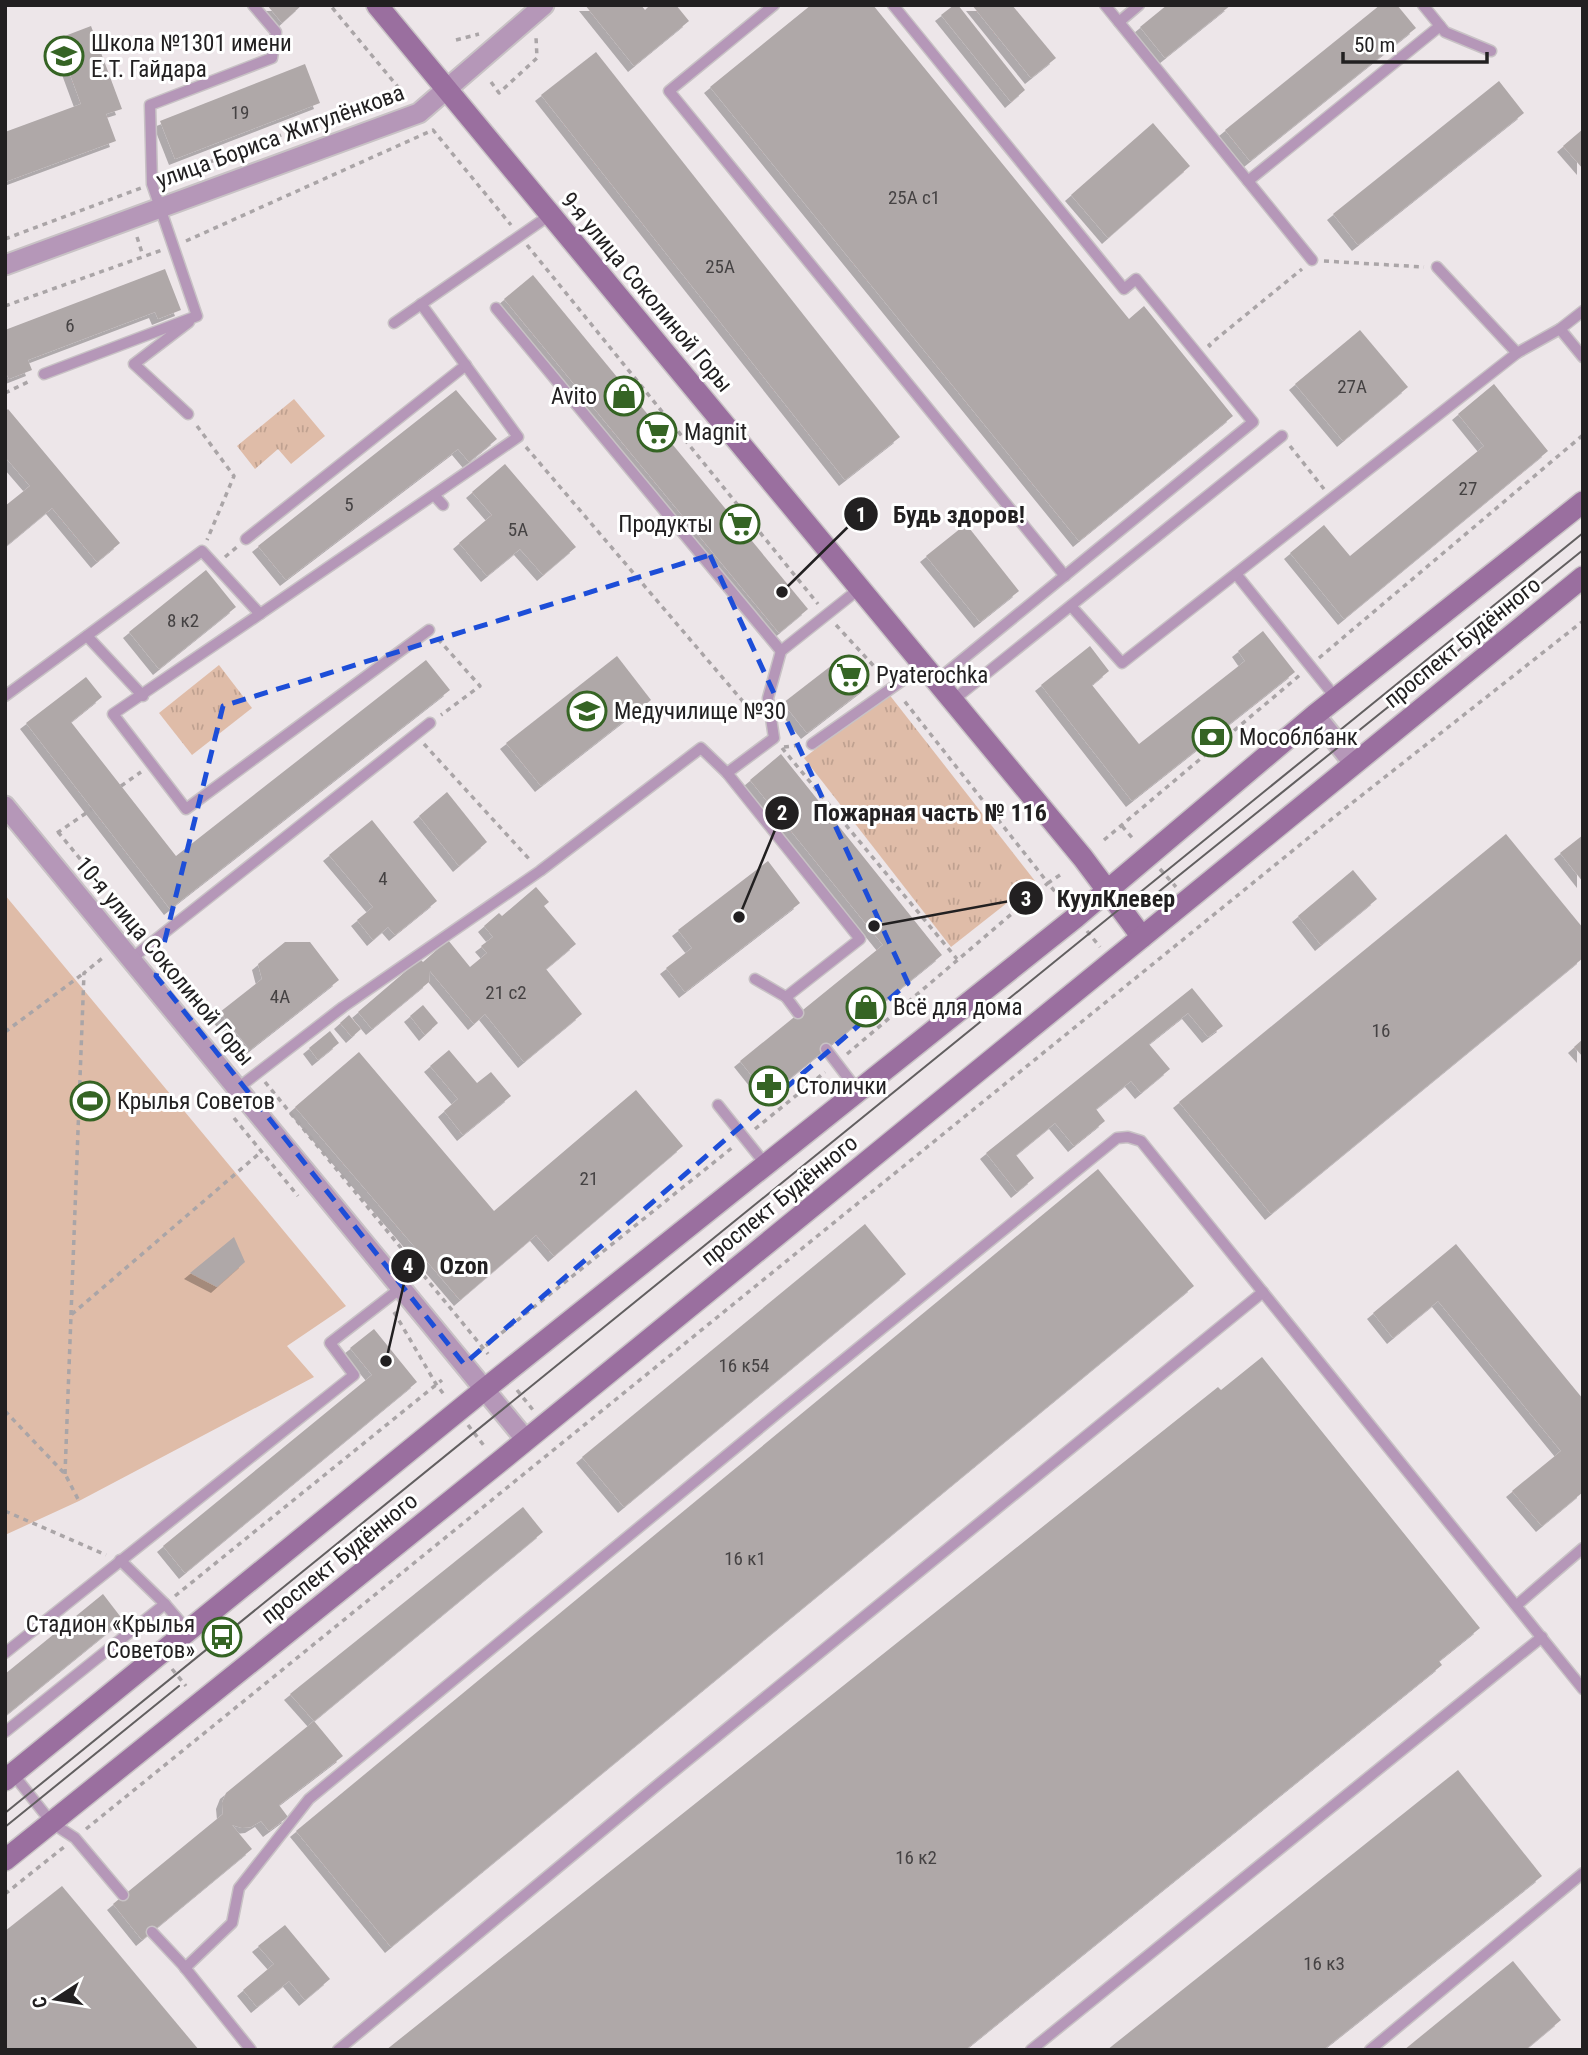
<svg xmlns="http://www.w3.org/2000/svg" width="1588" height="2055" viewBox="0 0 1588 2055" font-family="'Roboto Condensed',sans-serif">
<defs>
<pattern id="park-tufts" width="24" height="20" patternUnits="userSpaceOnUse" patternTransform="scale(1.75)"><rect width="24" height="20" fill="#dfbca8"/><path d="M3 7l-1-3M5 7V3M7 7l1-3M15 17l-1-3M17 17v-4M19 17l1-3" fill="none" stroke="#bfa190"/></pattern>
<filter id="shadow"><feDropShadow dx="-6" dy="6" stdDeviation="0" flood-color="#0004"/></filter>
</defs>
<rect width="100%" height="100%" fill="#ede6e9"/>
<polygon fill="#dfbca8" points="5,895 346,1306 287,1346 314,1377 79,1501 5,1535"/>
<g fill="url(#park-tufts)">
<polygon points="294,399 325,436 291,464 278,449 255,469 237,446"/>
<polygon points="219,665 252,708 192,755 159,713"/>
<polygon points="888,693 1035,881 951,947 804,758"/>
</g>
<g fill="#afa8a8" filter="url(#shadow)">
<polygon points="267,5 302,5 282,23"/>
<polygon points="585,5 641,5 645,10 650,5 676,5 689,21 634,66"/>
<polygon points="811,5 873,5 1129,319 1144,306 1233,416 1079,541 710,87"/>
<polygon points="954,5 958,5 1025,90 1011,102 941,15"/>
<polygon points="972,5 1012,5 1056,58 1031,78"/>
<polygon points="1167,5 1231,5 1165,58 1140,27"/>
<polygon points="1380,5 1397,5 1416,28 1250,161 1225,130"/>
<polygon points="91,26 122,109 106,114 116,141 5,182 5,132 81,104 57,39"/>
<polygon points="596,52 900,437 845,480 541,95"/>
<polygon points="305,64 320,103 175,159 160,121"/>
<polygon points="1499,81 1524,113 1358,245 1333,214"/>
<polygon points="1153,123 1190,166 1108,238 1071,195"/>
<polygon points="1583,129 1583,169 1563,146"/>
<polygon points="165,269 181,310 158,319 155,312 28,360 32,370 9,379 5,371 5,330"/>
<polygon points="533,275 808,609 779,633 504,299"/>
<polygon points="1360,330 1408,387 1343,441 1295,384"/>
<polygon points="1494,384 1548,451 1344,619 1290,553 1324,525 1350,556 1484,446 1458,414"/>
<polygon points="456,390 497,439 469,462 458,449 286,580 258,546"/>
<polygon points="8,409 120,543 97,562 52,508 5,547 5,506 30,486 5,457 5,412"/>
<polygon points="505,464 576,547 543,575 520,549 487,576 459,543 492,515 472,492"/>
<polygon points="966,524 1019,591 980,622 926,556"/>
<polygon points="206,570 236,607 159,669 129,632"/>
<polygon points="1263,631 1295,672 1132,801 1041,685 1090,646 1109,671 1092,685 1139,744 1245,661 1238,651"/>
<polygon points="845,655 868,686 807,733 783,703"/>
<polygon points="617,656 651,700 541,786 506,743"/>
<polygon points="426,660 450,690 170,909 26,723 86,677 102,697 71,722 176,856"/>
<polygon points="781,754 942,955 768,1096 740,1061 883,945 750,780"/>
<polygon points="447,792 487,842 459,866 419,816"/>
<polygon points="372,820 437,901 395,935 388,927 373,940 357,920 373,907 329,855"/>
<polygon points="1506,834 1583,928 1583,958 1271,1214 1179,1102"/>
<polygon points="1583,835 1583,882 1560,853"/>
<polygon points="768,861 800,903 685,992 666,968 692,948 678,930"/>
<polygon points="1353,870 1377,899 1321,945 1298,916"/>
<polygon points="536,887 549,902 544,906 576,944 546,969 582,1014 524,1062 485,1014 474,1024 430,971 429,982 372,1029 358,1012 420,959 423,962 448,940 470,967 487,953 481,946 493,937 484,926 499,913 502,916"/>
<polygon points="285,942 310,942 339,980 250,1050 220,1012 262,979 258,964"/>
<polygon points="1192,988 1223,1026 1208,1037 1188,1013 1149,1044 1170,1069 1141,1093 1131,1081 1096,1109 1105,1121 1074,1146 1055,1123 1016,1155 1034,1178 1017,1192 986,1153"/>
<polygon points="423,1005 438,1023 425,1035 410,1016"/>
<polygon points="349,1015 361,1029 352,1037 340,1023"/>
<polygon points="330,1031 339,1043 318,1060 309,1048"/>
<polygon points="1583,1039 1583,1057 1574,1047"/>
<polygon points="449,1050 477,1083 491,1072 511,1096 463,1135 444,1111 458,1099 430,1066"/>
<polygon points="359,1052 494,1211 636,1090 683,1146 554,1256 536,1235 460,1300 295,1107"/>
<polygon points="1098,1169 1194,1286 391,1947 296,1831"/>
<polygon points="865,1224 906,1274 624,1507 582,1457"/>
<polygon points="234,1237 245,1262 217,1287 190,1273"/>
<polygon points="1456,1244 1583,1399 1583,1492 1542,1526 1512,1491 1561,1451 1438,1301 1393,1338 1373,1313"/>
<polygon points="374,1329 417,1382 185,1573 163,1546 372,1375 350,1348"/>
<polygon points="1262,1357 1480,1628 1439,1661 1442,1665 965,2050 386,2050 1218,1387 1221,1390"/>
<polygon points="523,1507 543,1532 314,1721 290,1694"/>
<polygon points="103,1594 123,1620 5,1716 5,1674"/>
<polygon points="314,1721 343,1756 279,1805 288,1817 269,1831 261,1821 251,1827 242,1828 232,1825 252,1849 142,1940 113,1904 223,1814 222,1803 226,1793"/>
<polygon points="1458,1770 1542,1876 1323,2050 1107,2050"/>
<polygon points="62,1886 199,2050 5,2050 5,1931"/>
<polygon points="285,1925 330,1979 305,2000 289,1981 257,2007 243,1990 274,1964 258,1946"/>
<polygon points="1513,1961 1561,2020 1525,2050 1404,2050"/>
</g>
<g fill="none" stroke-linecap="round" stroke-linejoin="round">
<defs>
<g id="lane">
<polyline points="774,5 669,91 1065,576"/>
<polyline points="893,5 1124,289 1136,279 1253,422 936,681"/>
<polyline points="1105,5 1312,260"/>
<polyline points="1423,5 1445,32 1491,51"/>
<polyline points="1119,22 1139,5"/>
<polyline points="1248,181 1440,26"/>
<polyline points="1437,267 1517,353"/>
<polyline points="496,308 781,651"/>
<polyline points="1583,311 1560,329 1583,357"/>
<polyline points="394,323 550,215"/>
<polyline points="44,374 197,316 152,184 150,105 272,58 276,32 253,5"/>
<polyline points="188,414 134,364 189,322"/>
<polyline points="434,495 443,505"/>
<polyline points="246,539 466,365"/>
<polyline points="1236,574 1336,698"/>
<polyline points="1071,606 1122,663 1517,353 1560,329"/>
<polyline points="260,614 518,437 421,304"/>
<polyline points="87,636 143,696"/>
<polyline points="5,696 202,551 260,614 113,714 186,809 429,630"/>
<polyline points="952,701 1282,436"/>
<polyline points="812,744 923,666"/>
<polyline points="131,959 430,723"/>
<polyline points="755,979 786,997"/>
<polyline points="798,1013 786,997 860,939 727,773 774,738 768,698 781,651 859,589"/>
<polyline points="826,1049 858,1091"/>
<polyline points="238,1088 343,1007 540,871 701,748 727,773"/>
<polyline points="718,1105 766,1165"/>
<polyline points="120,1560 165,1604 188,1631"/>
<polyline points="1517,1605 1583,1548"/>
<polyline points="5,1653 354,1375 330,1343 402,1287"/>
<polyline points="5,1732 165,1604"/>
<polyline points="13,1774 52,1823 75,1838 123,1895"/>
<polyline points="152,1932 182,1964 251,2050"/>
<polyline points="185,1968 232,1923 239,1888 309,1799 784,1408 1117,1138 1128,1137 1141,1141 1583,1689"/>
<polyline points="338,2050 661,1782 1263,1292"/>
<polyline points="1031,2050 1542,1637"/>
<polyline points="1370,2050 1583,1873"/>
</g>
<g id="street">
<polyline points="5,265 419,113 544,5"/>
<polyline points="1315,715 1354,764"/>
<polyline points="5,806 526,1440"/>
</g>
<g id="secondary">
<polyline points="377,5 1083,858 1142,937"/>
<polyline points="5,1780 485,1389 1076,917 1315,715 1583,502"/>
<polyline points="5,1860 498,1463 1583,577"/>
</g>
</defs>
<use href="#lane" stroke="#c8c2c5" stroke-width="13"/>
<use href="#street" stroke="#c8c2c5" stroke-width="23"/>
<use href="#secondary" stroke="#c8c2c5" stroke-width="24"/>
<g stroke="#aaa5a7" stroke-width="3.5" stroke-dasharray="5 5" stroke-linecap="butt">
<polyline points="456,40 479,34"/>
<polyline points="491,82 499,93 537,58 536,37"/>
<polyline points="164,179 386,96 398,87 330,5"/>
<polyline points="137,237 143,256"/>
<polyline points="5,239 141,188"/>
<polyline points="186,241 433,130 511,225"/>
<polyline points="527,245 818,604"/>
<polyline points="1324,261 1424,267"/>
<polyline points="5,306 162,250"/>
<polyline points="1211,347 1209,345 1302,269"/>
<polyline points="5,393 32,380"/>
<polyline points="197,426 234,476 207,540"/>
<polyline points="1290,446 1324,489"/>
<polyline points="526,447 757,718"/>
<polyline points="225,557 238,546"/>
<polyline points="836,625 883,676"/>
<polyline points="438,639 480,686 441,715"/>
<polyline points="1319,658 1583,435"/>
<polyline points="424,744 530,860"/>
<polyline points="784,747 801,745"/>
<polyline points="782,748 957,959"/>
<polyline points="121,786 141,772"/>
<polyline points="1122,826 1135,841"/>
<polyline points="58,832 142,934"/>
<polyline points="57,833 92,809"/>
<polyline points="1104,840 1300,675"/>
<polyline points="1160,869 1176,887"/>
<polyline points="1060,875 1048,883 1064,903"/>
<polyline points="1087,931 1100,947"/>
<polyline points="158,953 249,1063"/>
<polyline points="5,1032 84,973"/>
<polyline points="847,1054 1048,883 902,698"/>
<polyline points="265,1082 488,1354"/>
<polyline points="234,1118 298,1196"/>
<polyline points="755,1129 825,1072"/>
<polyline points="394,1312 436,1384 445,1396"/>
<polyline points="71,1315 84,973 105,956"/>
<polyline points="478,1352 733,1147"/>
<polyline points="517,1390 533,1410"/>
<polyline points="5,1411 65,1474 79,1501"/>
<polyline points="468,1425 485,1447"/>
<polyline points="65,1474 71,1315 261,1152"/>
<polyline points="5,1511 106,1555"/>
<polyline points="175,1596 442,1380"/>
<polyline points="172,1669 186,1686"/>
<polyline points="86,1829 1333,818 1583,621"/>
<polyline points="5,1894 64,1847"/>
</g>
<use href="#lane" stroke="#b597b8" stroke-width="10"/>
<use href="#street" stroke="#b597b8" stroke-width="19"/>
<use href="#secondary" stroke="#9a6f9f" stroke-width="21"/>
<g stroke="#625f60" stroke-width="2">
<polyline points="1141,906 1583,550"/>
<polyline points="5,1813 1583,533"/>
<polyline points="5,1827 179,1686"/>
</g>
</g>
<path fill="none" stroke="#1d4ed8" stroke-width="5" stroke-dasharray="14 9" stroke-linejoin="round" d="M710,555L908,983L464,1364L156,976L223,706Z"/>
<defs>
<symbol id="school-ring" viewBox="-11 -11 22 22"><circle r="9.5" fill="#fff" stroke="#356424" stroke-width="1.5"/><path d="M0-5L7-2L0 1L-7-2ZM-4 1L0 2.5L4 1V4Q0 6-4 4Z" fill="#356424"/></symbol>
<symbol id="shop-ring" viewBox="-11 -11 22 22"><circle r="9.5" fill="#fff" stroke="#356424" stroke-width="1.5"/><path d="M-5-2.5h2.3a2.7 3.5 0 0 1 5.4 0H5L5.5 6h-11ZM-1.5-2.5h3a1.5 2.3 0 0 0-3 0Z" fill="#356424"/></symbol>
<symbol id="supermarket-ring" viewBox="-11 -11 22 22"><circle r="9.5" fill="#fff" stroke="#356424" stroke-width="1.5"/><path d="M-6-5.5h2.5l.6 2H6L4.5 2H-2.5L-4.4-4H-6ZM-1.5 3.2a1.3 1.3 0 1 0 .1 0ZM3 3.2a1.3 1.3 0 1 0 .1 0Z" fill="#356424"/></symbol>
<symbol id="university-ring" viewBox="-11 -11 22 22"><circle r="9.5" fill="#fff" stroke="#356424" stroke-width="1.5"/><path d="M0-5L7-2L0 1L-7-2ZM-4 1L0 2.5L4 1V4Q0 6-4 4Z" fill="#356424"/></symbol>
<symbol id="bank-ring" viewBox="-11 -11 22 22"><circle r="9.5" fill="#fff" stroke="#356424" stroke-width="1.5"/><path d="M-6-4H6V4H-6ZM0-2.3a2.3 2.3 0 1 0 0 4.6a2.3 2.3 0 1 0 0-4.6Z" fill="#356424"/></symbol>
<symbol id="pharmacy-ring" viewBox="-11 -11 22 22"><circle r="9.5" fill="#fff" stroke="#356424" stroke-width="1.5"/><path d="M-2-6h4v4h4v4h-4v4h-4v-4h-4v-4h4Z" fill="#356424"/></symbol>
<symbol id="stadium-ring" viewBox="-11 -11 22 22"><circle r="9.5" fill="#fff" stroke="#356424" stroke-width="1.5"/><path d="M0-5a6.5 5 0 1 0 0 10a6.5 5 0 1 0 0-10ZM-3.5-1.8h7v3.6h-7Z" fill="#356424"/></symbol>
<symbol id="bus-ring" viewBox="-11 -11 22 22"><circle r="9.5" fill="#fff" stroke="#356424" stroke-width="1.5"/><path d="M-5-6H5V4H4V6H2V4H-2V6H-4V4H-5ZM-3.5-4V0h7V-4ZM-3.5 1.2v1.5H-2V1.2ZM2 1.2v1.5H3.5V1.2Z" fill="#356424"/></symbol>
</defs>
<g fill-rule="evenodd">
<use href="#school-ring" x="42" y="34" width="44" height="44"/>
<use href="#shop-ring" x="602" y="374" width="44" height="44"/>
<use href="#supermarket-ring" x="635" y="410" width="44" height="44"/>
<use href="#supermarket-ring" x="718" y="502" width="44" height="44"/>
<use href="#supermarket-ring" x="827" y="653" width="44" height="44"/>
<use href="#university-ring" x="565" y="689" width="44" height="44"/>
<use href="#bank-ring" x="1190" y="715" width="44" height="44"/>
<use href="#shop-ring" x="844" y="985" width="44" height="44"/>
<use href="#pharmacy-ring" x="747" y="1064" width="44" height="44"/>
<use href="#stadium-ring" x="68" y="1079" width="44" height="44"/>
<use href="#bus-ring" x="200" y="1615" width="44" height="44"/>
</g>
<g text-anchor="middle" stroke-width="6" stroke-linejoin="round" paint-order="stroke">
<g font-size="19" fill="#454243">
<text x="240" y="119">19</text>
<text x="914" y="204">25А с1</text>
<text x="720" y="273">25А</text>
<text x="70" y="332">6</text>
<text x="1352" y="393">27А</text>
<text x="1468" y="495">27</text>
<text x="349" y="511">5</text>
<text x="518" y="536">5А</text>
<text x="183" y="627">8 к2</text>
<text x="383" y="885">4</text>
<text x="506" y="999">21 с2</text>
<text x="280" y="1003">4А</text>
<text x="1381" y="1037">16</text>
<text x="589" y="1185">21</text>
<text x="744" y="1372">16 к54</text>
<text x="745" y="1565">16 к1</text>
<text x="916" y="1864">16 к2</text>
<text x="1324" y="1970">16 к3</text>
</g>
<g font-size="23" fill="#222021" stroke="#fff" text-anchor="start">
<text x="91" y="51">Школа №1301 имени<tspan x="91" dy="26">Е.Т. Гайдара</tspan></text>
<text x="597" y="404" text-anchor="end">Avito</text>
<text x="684" y="440">Magnit</text>
<text x="713" y="532" text-anchor="end">Продукты</text>
<text x="876" y="683">Pyaterochka</text>
<text x="614" y="719">Медучилище №30</text>
<text x="1239" y="745">Мособлбанк</text>
<text x="893" y="1015">Всё для дома</text>
<text x="796" y="1094">Столички</text>
<text x="117" y="1109">Крылья Советов</text>
<text x="195" y="1632" text-anchor="end">Стадион «Крылья<tspan x="195" dy="26">Советов»</tspan></text>
</g>
<g font-size="23" fill="#222021" stroke="#fff">
<text transform="translate(280 136) rotate(-20)" y="8">улица Бориса Жигулёнкова</text>
<text transform="translate(647 292) rotate(50)" y="8">9-я улица Соколиной Горы</text>
<text transform="translate(1462 642) rotate(-39)" y="8">проспект Будённого</text>
<text transform="translate(165 961) rotate(50)" y="8">10-я улица Соколиной Горы</text>
<text transform="translate(779 1200) rotate(-39)" y="8">проспект Будённого</text>
<text transform="translate(339 1558) rotate(-39)" y="8">проспект Будённого</text>
</g>
</g>
<path fill="none" stroke="#222021" stroke-width="2.5" d="M782 592L861 514M739 917L782 813M874 926L1026 898M386 1361L408 1266"/>
<g fill="#222021" stroke="#fff" stroke-width="2.5">
<circle cx="782" cy="592" r="7"/>
<circle cx="739" cy="917" r="7"/>
<circle cx="874" cy="926" r="7"/>
<circle cx="386" cy="1361" r="7"/>
<circle cx="861" cy="514" r="18"/>
<circle cx="782" cy="813" r="18"/>
<circle cx="1026" cy="898" r="18"/>
<circle cx="408" cy="1266" r="18"/>
</g>
<g font-size="21" text-anchor="middle" font-weight="bold" fill="#fff">
<text x="861" y="522">1</text>
<text x="782" y="820">2</text>
<text x="1026" y="906">3</text>
<text x="408" y="1273">4</text>
</g>
<g font-size="24" text-anchor="middle" font-weight="bold" fill="#222021" stroke="#fff" stroke-width="6" stroke-linejoin="round" paint-order="stroke">
<text x="959" y="523">Будь здоров!</text>
<text x="930" y="821">Пожарная часть № 116</text>
<text x="1116" y="907">КуулКлевер</text>
<text x="464" y="1274">Ozon</text>
</g>
<rect width="1588" height="2055" fill="none" stroke="#222021" stroke-width="14"/>
<g transform="translate(56 1999) rotate(258)" stroke="#ffffff" stroke-width="5" paint-order="stroke">
<path d="M0-5L12 26L0 18L-12 26Z" fill="#222021"/>
<text y="-10" font-size="19" font-weight="bold" text-anchor="middle" fill="#222021">С</text>
</g>
<path d="M1343 52v10h144v-10" fill="none" stroke="#222021" stroke-width="3.5"/>
<text x="1354" y="52" font-size="21" fill="#222021" stroke="#ffffff" stroke-width="5" paint-order="stroke">50 m</text>
</svg>
